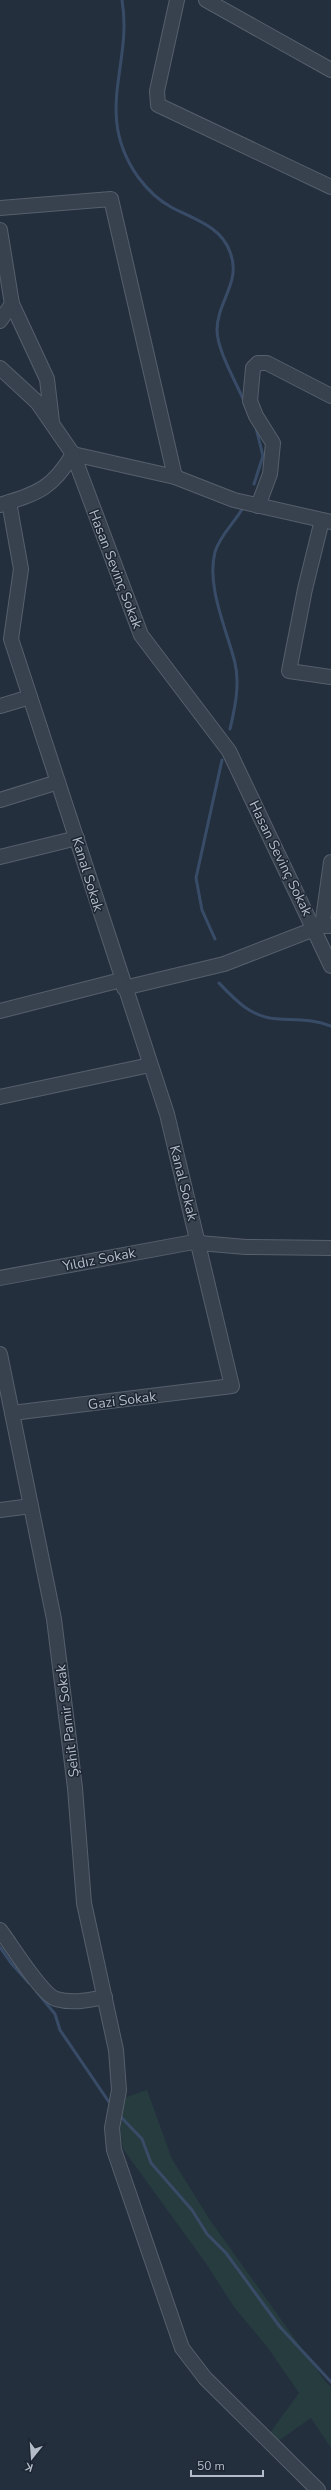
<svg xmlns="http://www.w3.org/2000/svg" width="331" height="2490" viewBox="0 0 331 2490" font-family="'Nunito Sans',sans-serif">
<rect width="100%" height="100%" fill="#242f3e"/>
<polygon fill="#263c3f" points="147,2090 172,2159 210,2220 325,2381 331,2387 331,2448 311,2418 271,2446 264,2441 299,2393 268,2348 234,2307 205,2262 123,2149 120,2130 124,2098"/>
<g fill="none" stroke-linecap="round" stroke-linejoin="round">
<g stroke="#394c67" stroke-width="3">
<path d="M122,0C133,65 93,113 138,177C147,189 158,200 171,207C193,219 221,226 230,252C242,281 217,302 217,330C217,350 236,382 244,401"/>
<polyline points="254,484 263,456 256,428"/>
<path d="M230,729C235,708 240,684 235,663C227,630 206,587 215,552C220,535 236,521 244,506"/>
<polyline points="215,939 202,910 196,878 222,760"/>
<path d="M219,983C236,1001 252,1018 279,1019C297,1020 313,1019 331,1026"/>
<polyline points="0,1947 11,1963 29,1983"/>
<polyline points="37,1992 55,2014 60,2030 111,2105"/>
<polyline points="120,2116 142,2139 151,2163 192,2210 207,2234 226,2253 280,2327 331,2382"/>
</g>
<defs>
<g id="minor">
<polyline points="177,0 157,91 158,105 331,187"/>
<polyline points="206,0 331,70"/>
<polyline points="0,208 111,199 175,477"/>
<polyline points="0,230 12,304 47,379 52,422"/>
<polyline points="0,321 12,304"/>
<polyline points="0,368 37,402 73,454 141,635 229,751 331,966"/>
<polyline points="73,454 175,477 234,500 331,522"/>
<polyline points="9,502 21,569 11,639 167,1114 232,1386 12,1413"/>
<path d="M0,505C38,493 52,489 73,454"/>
<polyline points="258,506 270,474 273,443 256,416 250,401 253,368 258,363 267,363 331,396"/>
<polyline points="322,520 305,589 289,671 331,677"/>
<polyline points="0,706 30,697"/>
<polyline points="0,800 58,782"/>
<polyline points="0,857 77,838"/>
<polyline points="322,926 331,862"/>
<polyline points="124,988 224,964 322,926 331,926"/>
<polyline points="0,1011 121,980"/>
<polyline points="0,1097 150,1065"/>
<polyline points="199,1243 246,1247 331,1248"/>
<polyline points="0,1278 199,1241"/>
<polyline points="0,1354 54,1619 75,1788 84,1903 116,2050 119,2090 112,2128 114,2150 182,2348 205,2378 318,2490"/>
<polyline points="0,1510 31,1506"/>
<path d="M0,1930C11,1944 41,1994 56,1999C73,2004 89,2000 105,1997"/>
</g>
</defs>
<use href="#minor" stroke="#565f6c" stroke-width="16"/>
<use href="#minor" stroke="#38414e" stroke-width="14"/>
</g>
<g text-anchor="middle" stroke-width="3" stroke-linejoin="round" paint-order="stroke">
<g font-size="14" fill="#b4bcc9" stroke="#1d2633">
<text transform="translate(116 569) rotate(69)" y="5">Hasan Sevinç Sokak</text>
<text transform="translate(281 858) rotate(64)" y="5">Hasan Sevinç Sokak</text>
<text transform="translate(88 874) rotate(73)" y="5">Kanal Sokak</text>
<text transform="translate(184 1183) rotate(76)" y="5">Kanal Sokak</text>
<text transform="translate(99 1259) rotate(-11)" y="5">Yıldız Sokak</text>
<text transform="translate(122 1400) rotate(-7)" y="5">Gazi Sokak</text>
<text transform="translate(67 1721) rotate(-97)" y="5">Şehit Pamir Sokak</text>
</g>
</g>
<g transform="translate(32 2458) rotate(197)" stroke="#1d2633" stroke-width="3" paint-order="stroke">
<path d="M0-3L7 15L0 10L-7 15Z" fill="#b4bcc9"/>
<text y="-6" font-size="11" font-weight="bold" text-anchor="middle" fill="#b4bcc9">K</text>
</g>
<path d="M191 2470v6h72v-6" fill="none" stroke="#b4bcc9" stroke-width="2"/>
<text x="197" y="2470" font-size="12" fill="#b4bcc9" stroke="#1d2633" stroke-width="3" paint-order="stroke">50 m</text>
</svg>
